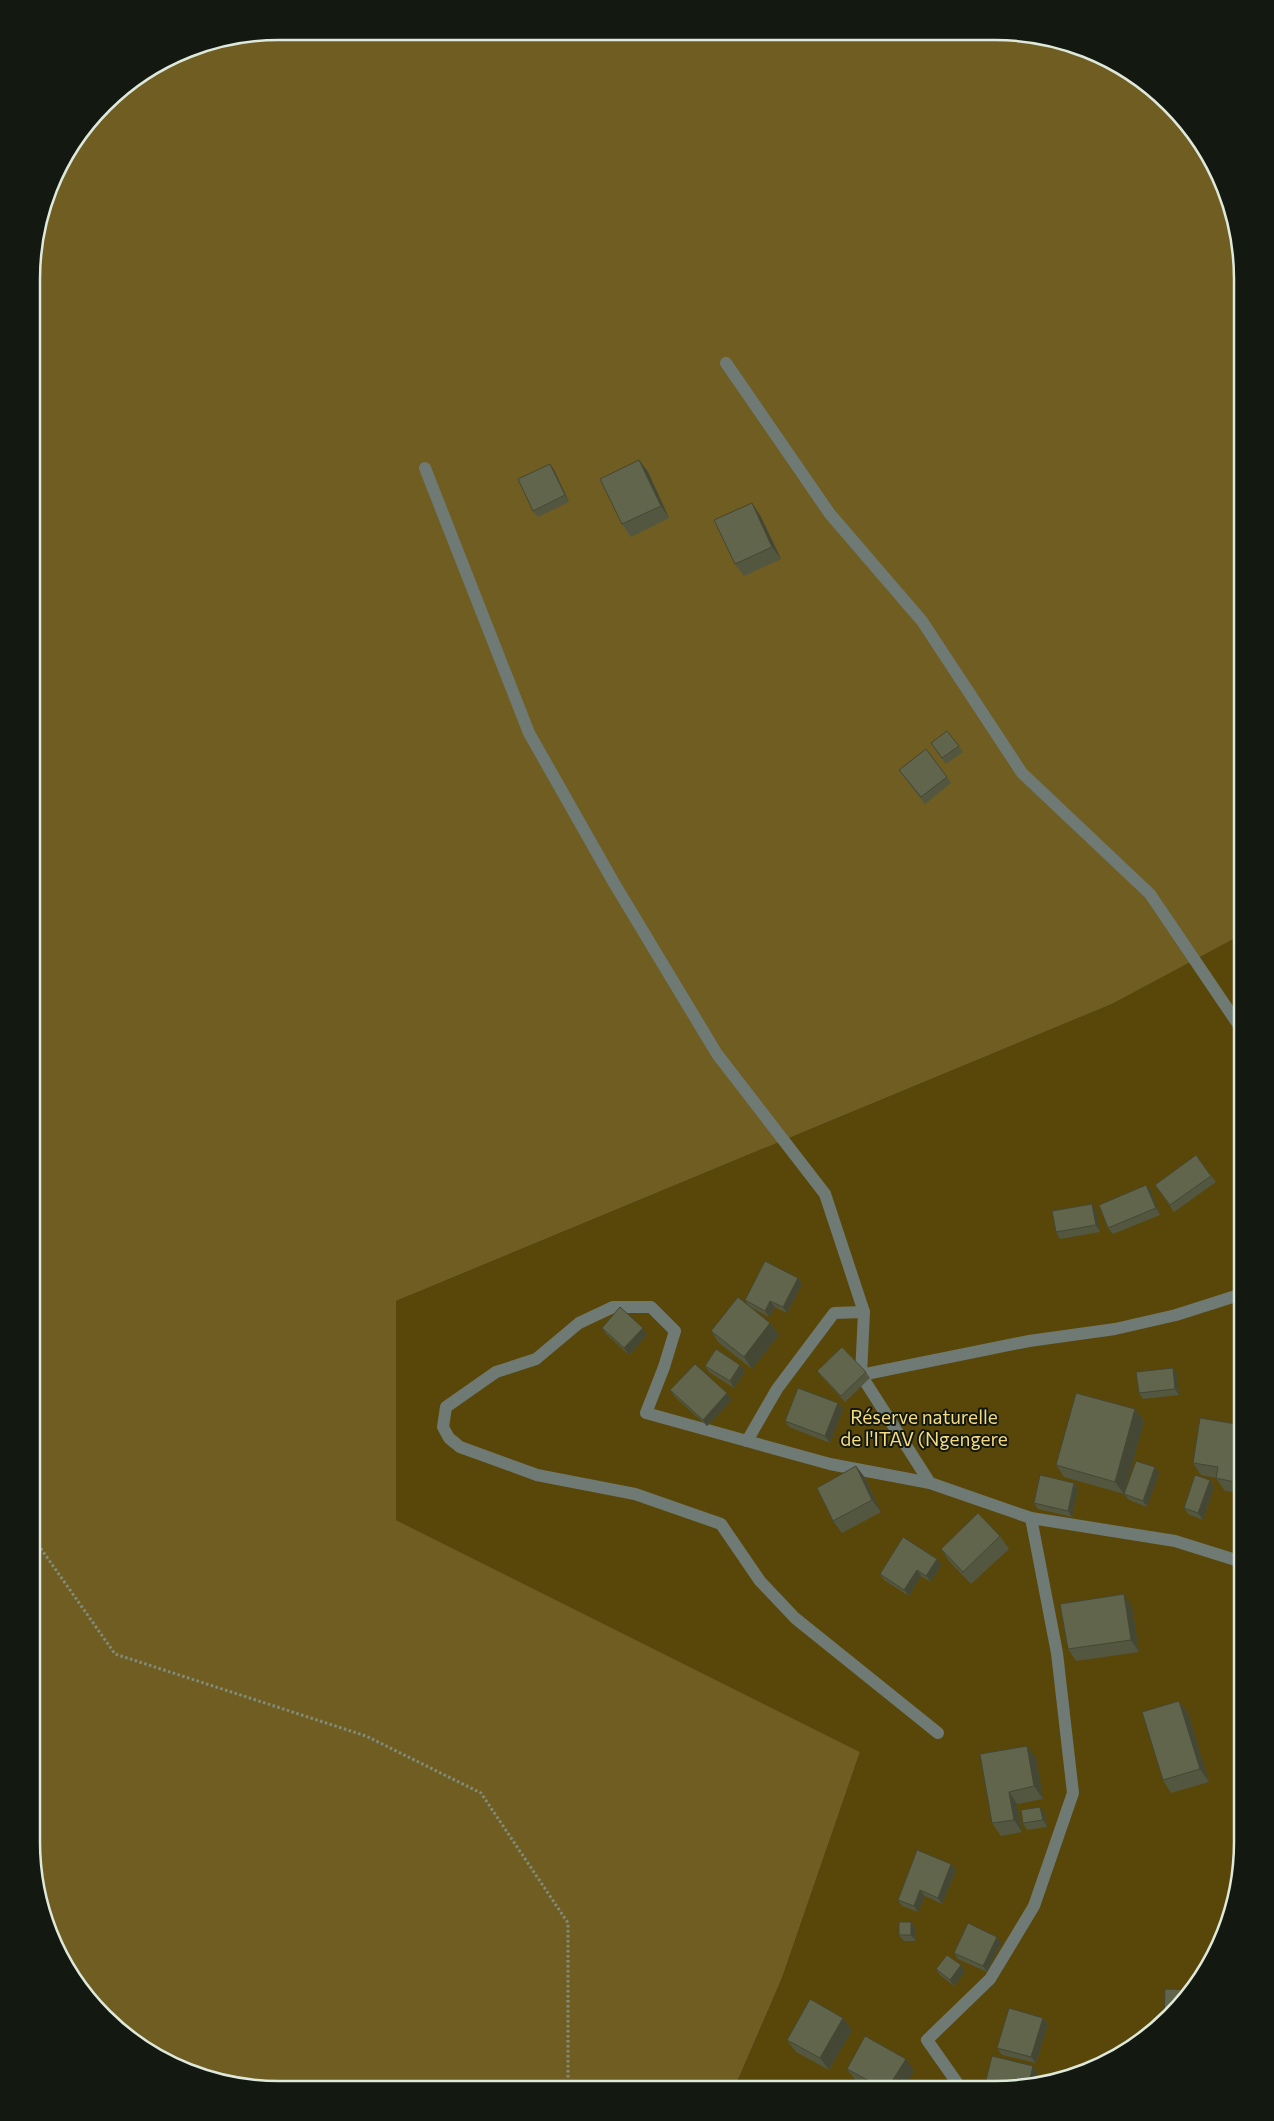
<svg xmlns="http://www.w3.org/2000/svg" width="1274" height="2121" viewBox="0 0 1274 2121" font-family="Commissioner,sans-serif">
<rect width="100%" height="100%" fill="#253420"/>
<polygon fill="#594709" points="1243,934 1242,1859 1230,1922 1192,1993 1146,2038 1090,2071 995,2090 734,2089 782,1978 860,1752 396,1520 396,1301 1112,1004"/>
<polygon fill="#6f5d22" points="279,31 1028,33 1090,50 1146,83 1192,128 1224,184 1243,279 1243,934 1112,1004 396,1301 396,1520 860,1752 782,1978 734,2089 247,2088 184,2071 128,2038 82,1993 50,1937 31,1842 33,247 57,169 115,93 184,50"/>
<g fill="none" stroke-linecap="round" stroke-linejoin="round">
<polyline stroke="#808d7c" stroke-width="3" stroke-dasharray="2.5 2.5" stroke-linecap="butt" points="32,1536 115,1654 366,1736 481,1793 568,1923 568,2089"/>
<g stroke="#6e7a73" stroke-width="12">
<polyline points="726,363 830,514 922,621 1022,773 1150,894 1242,1030"/>
<polyline points="425,468 529,733 614,883 717,1054 825,1194 864,1312 861,1375 930,1483 1031,1518 1175,1541 1242,1562"/>
<polyline points="864,1312 834,1313 777,1389 747,1441 646,1413 664,1367 675,1331 651,1307 613,1307 579,1323 536,1359 496,1372 446,1407 443,1427 449,1438 460,1447 537,1475 635,1494 721,1524 760,1581 795,1618 938,1733"/>
<polyline points="861,1375 1029,1341 1115,1329 1176,1315 1242,1294"/>
<polyline points="747,1441 830,1464 930,1483"/>
<polyline points="965,2090 960,2087 927,2040 990,1979 1034,1906 1073,1793 1057,1653 1031,1518"/>
</g>
</g>
<g fill="#535740">
<polygon points="639,460 648,472 669,518 631,537 622,524"/>
<polygon points="550,464 554,470 569,502 538,517 533,511"/>
<polygon points="760,515 781,559 744,576 735,564"/>
<polygon points="931,743 959,746 963,752 946,764"/>
<polygon points="899,770 947,777 951,783 925,804"/>
<polygon points="1196,1155 1216,1182 1174,1212 1155,1185"/>
<polygon points="1146,1185 1151,1191 1160,1215 1113,1234 1108,1228"/>
<polygon points="1096,1210 1100,1232 1060,1239 1056,1232"/>
<polygon points="798,1278 802,1284 787,1313 775,1307 769,1317 749,1306 745,1300"/>
<polygon points="770,1323 779,1335 752,1369 719,1343 711,1331"/>
<polygon points="602,1328 647,1335 629,1355 606,1334"/>
<polygon points="740,1365 745,1371 734,1388 709,1372 705,1366"/>
<polygon points="1173,1368 1177,1374 1179,1395 1143,1399 1139,1393"/>
<polygon points="817,1371 866,1372 870,1378 845,1402 822,1377"/>
<polygon points="670,1390 727,1393 732,1400 707,1426 675,1397"/>
<polygon points="838,1403 843,1409 830,1443 789,1427 785,1421"/>
<polygon points="1135,1409 1144,1421 1124,1494 1064,1477 1056,1465"/>
<polygon points="1242,1425 1242,1493 1225,1491 1216,1478 1201,1475 1193,1463"/>
<polygon points="856,1466 865,1478 881,1512 842,1533 833,1521"/>
<polygon points="1159,1473 1147,1507 1129,1500 1124,1494"/>
<polygon points="1210,1480 1214,1487 1203,1520 1188,1514 1184,1508"/>
<polygon points="1074,1483 1078,1489 1072,1517 1038,1509 1034,1503"/>
<polygon points="1000,1536 1009,1549 971,1584 949,1561 941,1549"/>
<polygon points="937,1559 941,1565 931,1582 921,1576 909,1596 884,1580 880,1574"/>
<polygon points="1132,1607 1139,1652 1076,1661 1068,1649"/>
<polygon points="1179,1701 1188,1713 1209,1782 1171,1793 1163,1780"/>
<polygon points="980,1754 1036,1758 1043,1799 1017,1804 1022,1832 1001,1836 992,1823"/>
<polygon points="1045,1814 1047,1827 1027,1830 1023,1823"/>
<polygon points="951,1864 956,1870 942,1904 925,1896 918,1912 902,1906 898,1900"/>
<polygon points="911,1922 915,1928 916,1941 904,1941 899,1935"/>
<polygon points="997,1937 1001,1943 987,1972 958,1959 954,1953"/>
<polygon points="936,1969 965,1972 954,1986 940,1975"/>
<polygon points="1043,2018 1048,2024 1036,2063 1002,2055 997,2048"/>
<polygon points="852,2030 829,2070 796,2052 787,2040"/>
<polygon points="1033,2066 1037,2072 1035,2082 995,2090 989,2090 985,2084"/>
<polygon points="847,2069 914,2071 903,2089 871,2089 856,2081"/>
</g>
<g fill="#444734">
<polygon points="639,460 648,472 669,518 661,506"/>
<polygon points="550,464 554,470 569,502 565,495"/>
<polygon points="752,503 760,515 781,559 772,547"/>
<polygon points="1146,1185 1151,1191 1160,1215 1156,1208"/>
<polygon points="1092,1204 1096,1210 1100,1232 1096,1225"/>
<polygon points="798,1278 802,1284 787,1313 783,1307"/>
<polygon points="770,1301 775,1307 769,1317 765,1311"/>
<polygon points="770,1323 779,1335 752,1369 744,1357"/>
<polygon points="643,1328 647,1335 629,1355 624,1348"/>
<polygon points="740,1365 745,1371 734,1388 730,1381"/>
<polygon points="1173,1368 1177,1374 1179,1395 1175,1389"/>
<polygon points="727,1393 732,1400 707,1426 703,1420"/>
<polygon points="838,1403 843,1409 830,1443 825,1436"/>
<polygon points="1135,1409 1144,1421 1124,1494 1115,1482"/>
<polygon points="856,1466 865,1478 881,1512 872,1500"/>
<polygon points="1155,1467 1159,1473 1147,1507 1143,1501"/>
<polygon points="1238,1468 1242,1475 1242,1491 1235,1482"/>
<polygon points="1210,1480 1214,1487 1203,1520 1198,1513"/>
<polygon points="1074,1483 1078,1489 1072,1517 1068,1511"/>
<polygon points="937,1559 941,1565 931,1582 926,1576"/>
<polygon points="917,1570 921,1576 909,1596 904,1590"/>
<polygon points="1124,1594 1132,1607 1139,1652 1131,1640"/>
<polygon points="1179,1701 1188,1713 1209,1782 1200,1769"/>
<polygon points="1027,1746 1036,1758 1043,1799 1034,1786"/>
<polygon points="1009,1792 1017,1804 1022,1832 1014,1820"/>
<polygon points="1040,1807 1045,1814 1047,1827 1043,1820"/>
<polygon points="951,1864 956,1870 942,1904 938,1898"/>
<polygon points="920,1890 925,1896 918,1912 914,1906"/>
<polygon points="911,1922 915,1928 916,1941 911,1935"/>
<polygon points="997,1937 1001,1943 987,1972 983,1966"/>
<polygon points="961,1965 965,1972 954,1986 950,1980"/>
<polygon points="843,2018 852,2030 829,2070 820,2058"/>
<polygon points="1043,2018 1048,2024 1036,2063 1031,2057"/>
<polygon points="906,2059 914,2071 903,2089 887,2089"/>
<polygon points="1033,2066 1037,2072 1035,2082 1029,2083"/>
</g>
<g fill="#61654b" stroke="#444734">
<polygon points="639,460 661,506 622,524 600,479"/>
<polygon points="550,464 565,495 533,511 518,479"/>
<polygon points="752,503 772,547 735,564 714,520"/>
<polygon points="947,731 959,746 942,758 931,743"/>
<polygon points="926,749 947,777 921,797 899,770"/>
<polygon points="1196,1155 1211,1176 1170,1205 1155,1185"/>
<polygon points="1146,1185 1156,1208 1108,1228 1099,1205"/>
<polygon points="1092,1204 1096,1225 1056,1232 1052,1211"/>
<polygon points="765,1261 798,1278 783,1307 770,1301 765,1311 745,1300"/>
<polygon points="738,1297 770,1323 744,1357 711,1331"/>
<polygon points="620,1307 643,1328 624,1348 602,1328"/>
<polygon points="842,1347 866,1372 841,1396 817,1371"/>
<polygon points="716,1349 740,1365 730,1381 705,1366"/>
<polygon points="695,1364 727,1393 703,1420 670,1390"/>
<polygon points="1173,1368 1175,1389 1139,1393 1136,1372"/>
<polygon points="798,1388 838,1403 825,1436 785,1421"/>
<polygon points="1076,1393 1135,1409 1115,1482 1056,1465"/>
<polygon points="1200,1418 1242,1425 1242,1469 1238,1468 1235,1482 1216,1478 1218,1467 1193,1463"/>
<polygon points="1136,1461 1155,1467 1143,1501 1124,1494"/>
<polygon points="856,1466 872,1500 833,1521 817,1488"/>
<polygon points="1040,1475 1074,1483 1068,1511 1034,1503"/>
<polygon points="1195,1475 1210,1480 1198,1513 1184,1508"/>
<polygon points="978,1513 1000,1536 963,1572 941,1549"/>
<polygon points="903,1537 937,1559 926,1576 917,1570 904,1590 880,1574"/>
<polygon points="1124,1594 1131,1640 1068,1649 1060,1604"/>
<polygon points="1179,1701 1200,1769 1163,1780 1142,1712"/>
<polygon points="1027,1746 1034,1786 1009,1792 1014,1820 992,1823 980,1754"/>
<polygon points="1040,1807 1043,1820 1023,1823 1021,1810"/>
<polygon points="917,1850 951,1864 938,1898 920,1890 914,1906 898,1900"/>
<rect x="899" y="1922" width="12" height="13"/>
<polygon points="968,1923 997,1937 983,1966 954,1953"/>
<polygon points="947,1955 961,1965 950,1980 936,1969"/>
<polygon points="1165,1989 1193,1990 1192,1993 1164,2021"/>
<polygon points="810,1999 843,2018 820,2058 787,2040"/>
<polygon points="1009,2008 1043,2018 1031,2057 997,2048"/>
<polygon points="865,2036 906,2059 887,2089 884,2089 847,2069"/>
<polygon points="992,2056 1033,2066 1029,2083 1004,2088 985,2084"/>
</g>
<g text-anchor="middle" stroke-width="4" stroke-linejoin="round" paint-order="stroke">
<g font-size="19" fill="#f6da84" stroke="#131910">
<text x="924" y="1424">Réserve naturelle<tspan x="924" dy="22">de l'ITAV (Ngengere</tspan></text>
</g>
</g>
<path d="M0 0H1274V2121H0ZM279 40H995A239 239 0 0 1 1234 279V1842A239 239 0 0 1 995 2081H279A239 239 0 0 1 40 1842V279A239 239 0 0 1 279 40Z" fill="#131910" fill-rule="evenodd"/>
<path fill="none" stroke="#dee8db" stroke-width="2.5" d="M279 40H995A239 239 0 0 1 1234 279V1842A239 239 0 0 1 995 2081H279A239 239 0 0 1 40 1842V279A239 239 0 0 1 279 40Z"/>
</svg>
